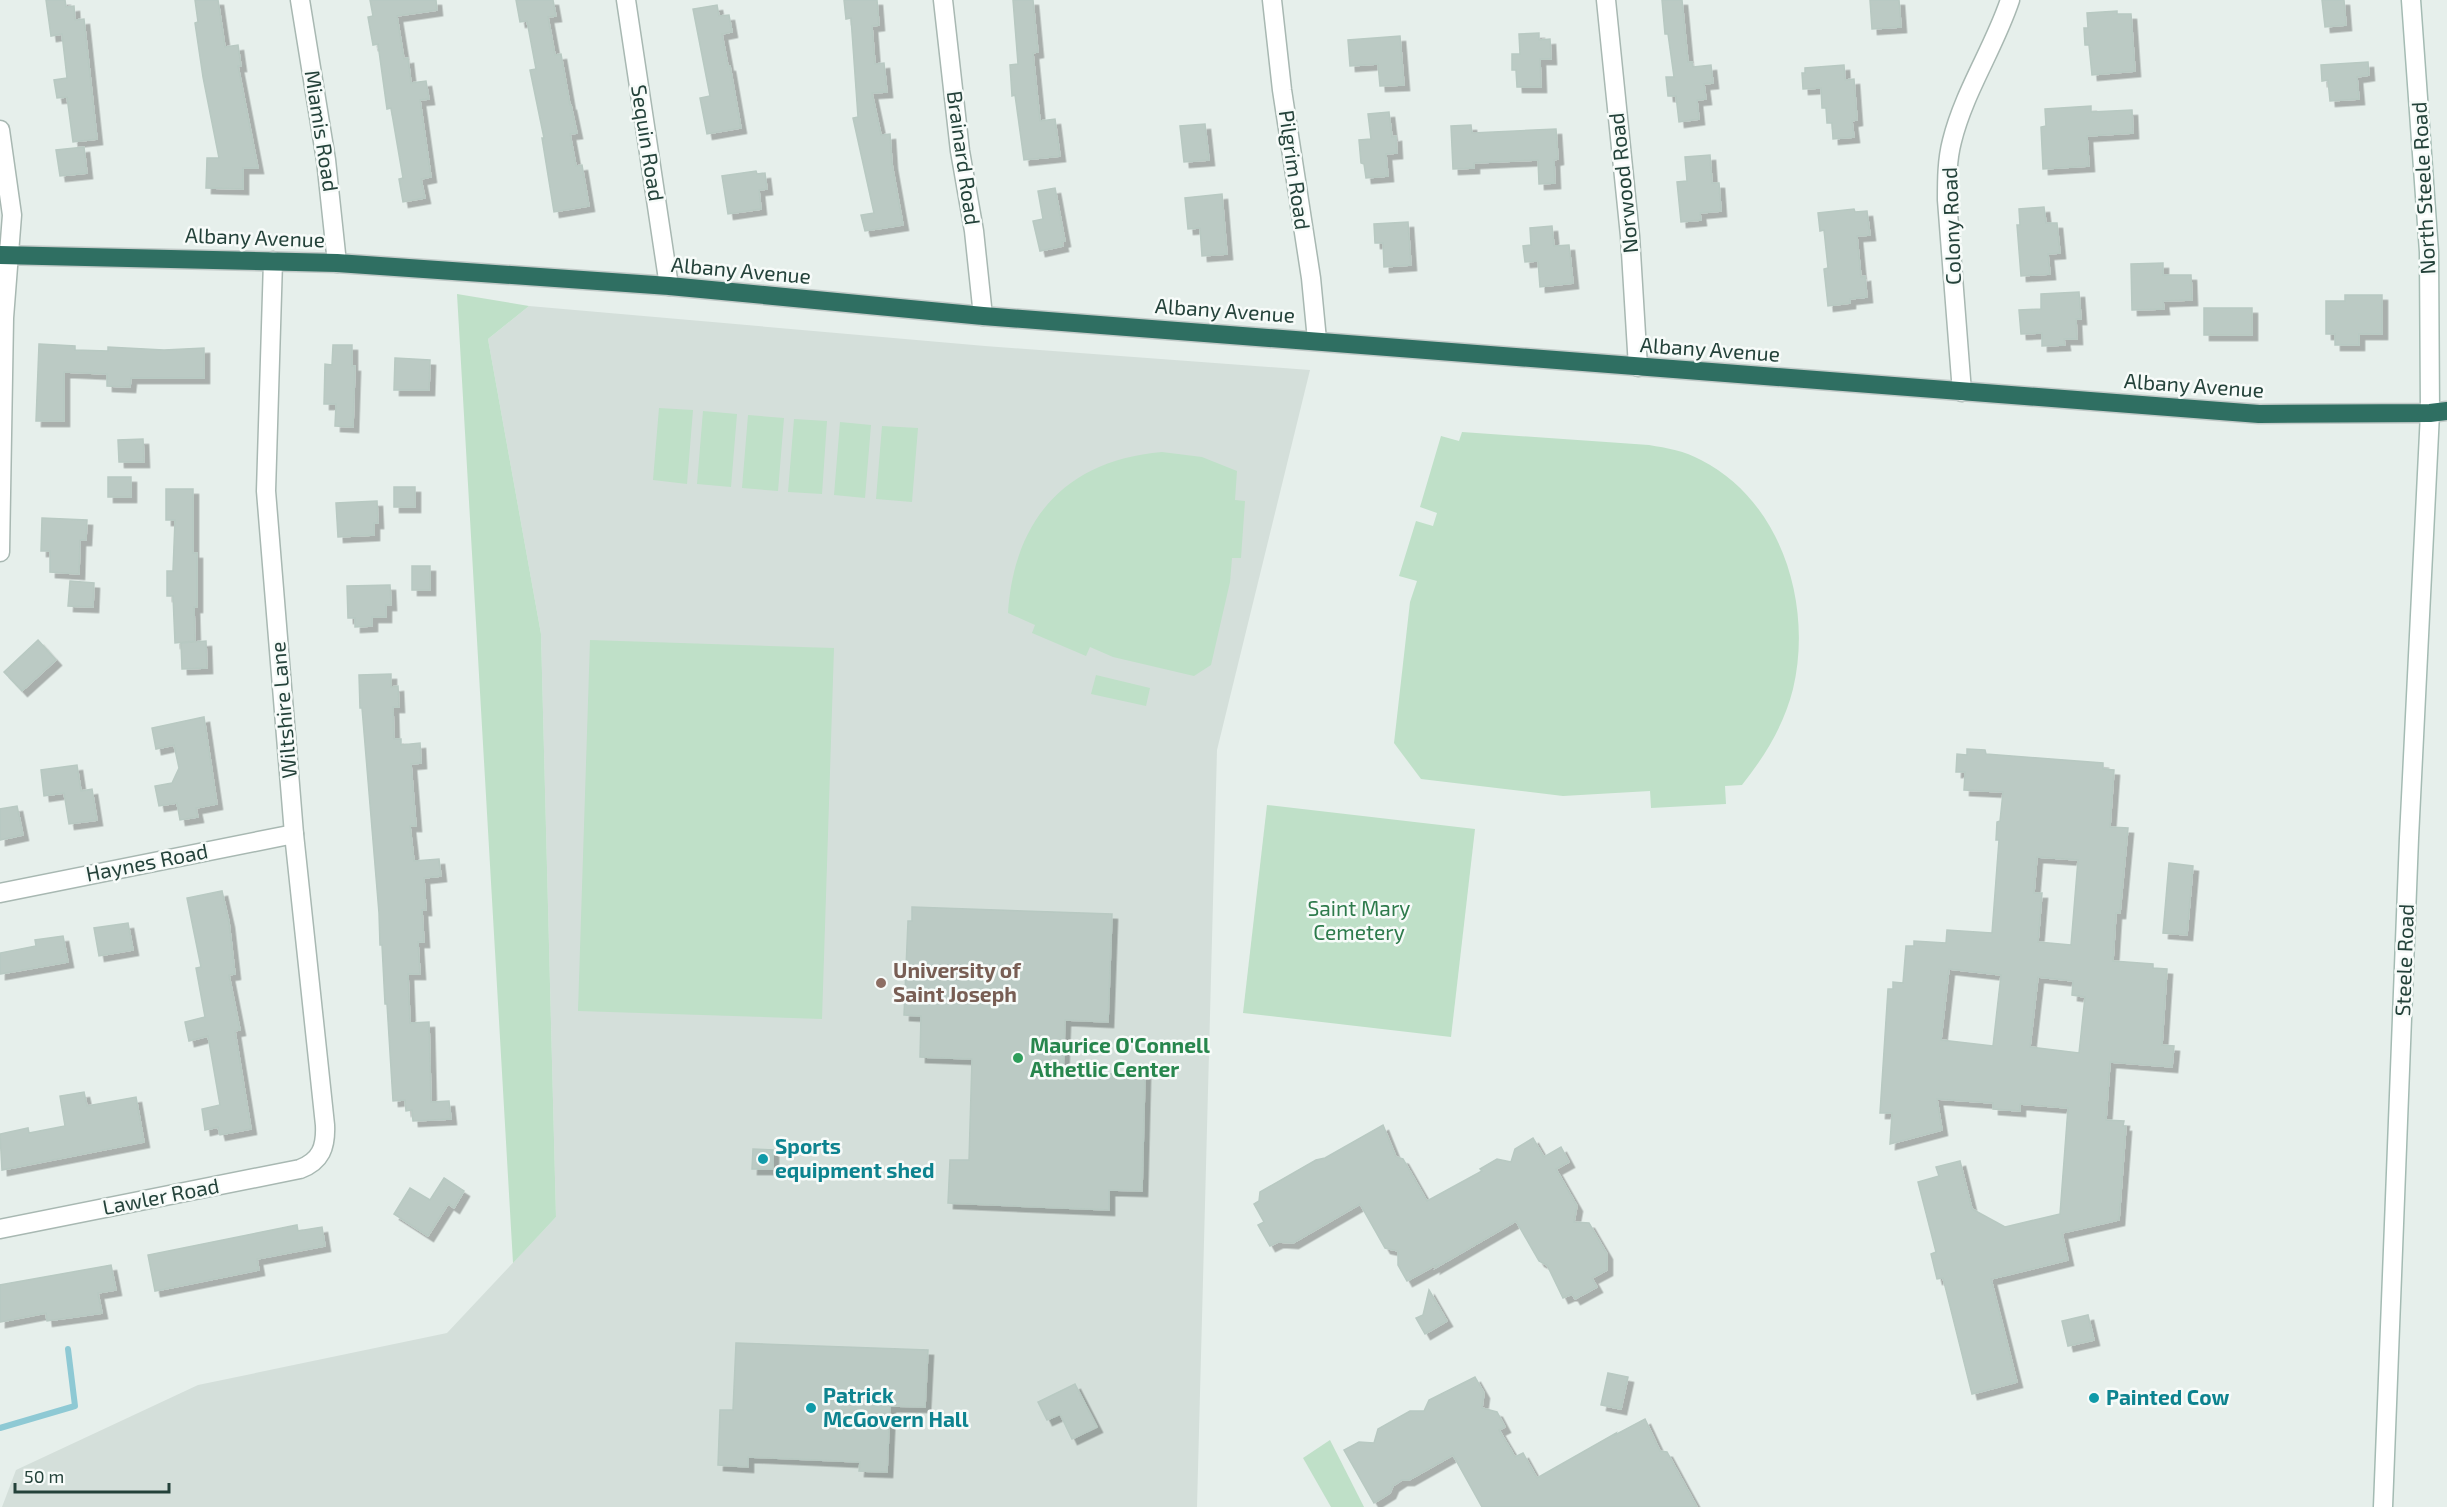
<svg xmlns="http://www.w3.org/2000/svg" width="2447" height="1507" viewBox="0 0 2447 1507" font-family="'Exo 2',sans-serif">
<defs>
<filter id="shadow"><feDropShadow dx="5.5" dy="5.5" stdDeviation="0" flood-color="#0004"/></filter>
</defs>
<rect width="100%" height="100%" fill="#e6efeb"/>
<polygon fill="#d4dfda" points="529,306 985,346 1310,370 1217,750 1197,1507 2,1507 16,1470 198,1385 447,1333 556,1217 541,634 488,339"/>
<g fill="#bfe0c8">
<polygon points="457,294 529,306 488,339 541,634 556,1217 513,1263"/>
<polygon points="659,408 693,410 687,484 653,480"/>
<polygon points="703,411 737,414 731,487 697,484"/>
<polygon points="748,415 784,418 778,491 742,488"/>
<polygon points="794,419 827,421 822,494 788,492"/>
<polygon points="840,422 871,425 865,498 834,495"/>
<polygon points="882,426 918,428 912,502 876,499"/>
<path d="M1462,432L1649,445C1667,448 1685,451 1701,460C1782,501 1813,605 1793,689C1784,725 1765,756 1742,785L1725,786L1726,804L1651,808L1650,791L1563,796L1421,779L1394,743L1410,602L1417,581L1399,576L1416,521L1433,526L1437,513L1420,507L1441,436L1459,441Z"/>
<path d="M1162,452L1202,457L1237,471L1235,500L1245,501L1241,558H1232L1230,582L1211,665L1194,676L1113,657L1090,647L1086,656L1032,633L1035,625L1008,613C1014,519 1066,460 1162,452Z"/>
<polygon points="590,640 834,648 822,1019 578,1011"/>
<polygon points="1096,675 1150,688 1146,706 1091,694"/>
<polygon points="1267,805 1475,829 1451,1037 1243,1013"/>
<polygon points="1330,1440 1364,1507 1331,1507 1303,1458"/>
</g>
<g fill="none" stroke-linecap="round" stroke-linejoin="round">
<polyline stroke="#8ec9d4" stroke-width="6" points="0,1428 75,1406 68,1349"/>
</g>
<g fill="#bbcac4" stroke="#b8c9c2" stroke-width="1.5" fill-rule="evenodd" filter="url(#shadow)">
<polygon points="46,0 65,0 66,7 74,6 75,20 84,19 97,139 73,142 67,97 57,98 54,80 67,78 62,34 51,36"/>
<polygon points="195,0 218,0 225,47 238,45 241,66 238,66 258,168 243,168 243,189 206,188 207,158 219,158 203,77 195,23 198,22"/>
<polygon points="370,0 436,0 437,10 397,16 404,59 408,58 411,83 426,81 429,99 420,100 431,177 421,179 425,198 403,202 399,179 403,178 391,108 387,109 378,44 373,45 368,17 373,16"/>
<polygon points="516,0 553,0 556,16 548,17 555,55 561,54 570,105 571,105 577,133 570,134 576,166 582,165 589,206 554,212 542,138 544,138 530,70 536,69 527,21 520,22"/>
<polygon points="844,0 877,0 879,25 872,26 875,64 884,63 887,92 872,93 881,135 890,134 892,164 903,225 865,231 861,215 874,213 853,118 858,117 851,18 846,19"/>
<polygon points="1013,0 1033,0 1038,52 1033,53 1040,121 1055,119 1060,156 1024,160 1015,95 1012,96 1010,65 1018,64"/>
<polygon points="1662,0 1682,0 1688,62 1692,62 1693,67 1711,65 1713,83 1704,84 1706,99 1697,100 1699,119 1679,122 1676,96 1668,96 1666,77 1674,77 1668,34 1665,34"/>
<polygon points="1870,0 1899,0 1901,27 1872,29"/>
<polygon points="2322,0 2344,0 2346,25 2325,27"/>
<polygon points="717,5 719,16 729,15 732,32 722,34 728,66 730,66 741,128 707,134 700,98 710,96 693,9"/>
<polygon points="2117,11 2117,14 2131,14 2135,71 2092,75 2089,45 2085,45 2084,28 2088,28 2087,13"/>
<polygon points="1539,33 1539,40 1550,39 1551,59 1540,59 1541,87 1517,87 1516,70 1512,70 1512,54 1520,54 1519,34"/>
<polygon points="1400,36 1404,85 1380,86 1378,64 1350,66 1348,40"/>
<polygon points="2368,62 2369,75 2357,77 2359,99 2330,101 2328,80 2322,81 2321,65"/>
<polygon points="1844,65 1845,80 1854,79 1857,120 1852,121 1854,137 1833,139 1832,123 1827,123 1826,108 1822,108 1821,88 1803,89 1802,73 1805,73 1805,68"/>
<polygon points="2091,106 2091,112 2132,110 2133,133 2087,136 2089,166 2043,169 2041,127 2046,126 2045,109"/>
<polygon points="1389,112 1392,137 1396,136 1397,153 1386,154 1388,176 1366,178 1364,164 1361,163 1359,140 1371,139 1368,114"/>
<polygon points="1205,124 1209,160 1184,162 1180,126"/>
<polygon points="1471,125 1472,133 1556,129 1558,159 1554,160 1555,183 1539,184 1538,160 1474,163 1474,168 1453,169 1451,126"/>
<polygon points="84,147 87,173 60,176 56,150"/>
<polygon points="1710,155 1712,183 1719,183 1721,211 1700,213 1701,220 1681,222 1677,182 1687,181 1685,157"/>
<polygon points="756,171 757,174 765,173 767,189 759,190 761,209 728,214 722,176"/>
<polygon points="1055,188 1065,241 1062,242 1063,246 1040,251 1033,221 1043,219 1038,191"/>
<polygon points="1222,194 1227,254 1202,256 1200,228 1188,229 1185,198"/>
<polygon points="2044,207 2046,223 2057,223 2060,253 2048,254 2050,274 2021,276 2017,225 2020,225 2019,209"/>
<polygon points="1854,209 1855,212 1867,211 1870,235 1857,236 1861,277 1865,276 1867,297 1850,299 1850,303 1828,306 1824,269 1828,268 1824,230 1820,231 1818,213"/>
<polygon points="1408,222 1411,265 1384,267 1383,243 1375,243 1374,224"/>
<polygon points="1552,226 1554,246 1569,245 1573,283 1540,287 1538,261 1525,262 1523,246 1531,245 1530,228"/>
<polygon points="2163,263 2163,275 2191,275 2192,300 2163,301 2164,309 2132,310 2131,264"/>
<polygon points="2079,292 2081,319 2076,319 2077,339 2064,339 2065,345 2042,346 2042,333 2021,334 2019,310 2041,309 2041,294"/>
<polygon points="2345,295 2382,295 2382,334 2359,334 2359,345 2335,345 2335,334 2326,334 2326,301 2345,301"/>
<rect x="2204" y="308" width="48" height="27"/>
<polygon points="39,344 75,346 75,350 108,351 108,347 164,350 204,348 204,378 131,378 130,387 107,386 107,374 64,372 64,421 36,421"/>
<polygon points="333,345 352,345 352,366 355,366 353,427 335,426 336,404 324,404 325,364 332,365"/>
<polygon points="395,358 430,360 429,390 394,390"/>
<polygon points="143,439 144,462 119,462 118,440"/>
<rect x="108" y="477" width="23" height="20"/>
<rect x="394" y="487" width="21" height="20"/>
<polygon points="166,489 193,489 193,553 197,553 197,607 194,607 195,641 175,643 173,596 167,596 167,571 173,571 175,520 166,520"/>
<polygon points="377,501 378,523 374,523 374,535 338,537 336,503"/>
<polygon points="42,518 87,520 86,540 80,540 79,574 50,572 50,551 41,551"/>
<rect x="412" y="566" width="18" height="24"/>
<polygon points="70,581 94,583 93,607 68,606"/>
<polygon points="390,585 391,605 386,605 386,617 372,617 372,626 355,627 355,618 348,618 347,586"/>
<polygon points="38,640 56,660 22,691 4,672"/>
<polygon points="206,641 207,668 182,669 181,643"/>
<polygon points="391,674 391,687 398,686 399,707 393,707 394,739 401,739 401,745 420,743 421,763 411,764 416,826 410,826 414,861 439,859 441,876 424,878 426,910 422,910 424,942 418,942 420,974 408,974 410,1023 429,1022 431,1102 449,1101 451,1119 413,1121 412,1110 406,1111 405,1100 393,1101 387,1004 385,1004 382,945 380,945 379,913 362,708 360,708 359,675"/>
<polygon points="204,717 217,804 196,808 198,817 180,820 177,803 159,806 155,786 172,783 179,768 174,745 156,749 152,728"/>
<path d="M1967,749L1985,750L1986,754L2103,763V769L2114,770L2110,827L2128,828L2120,913H2116L2113,961L2153,964V968L2167,969L2162,1045L2174,1046L2172,1067L2110,1062L2106,1120L2124,1121L2123,1126H2126L2119,1220L2062,1233L2068,1260L1991,1279L2017,1382L1972,1394L1943,1278L1937,1279L1931,1254L1936,1252L1918,1182L1939,1176L1936,1167L1960,1161L1972,1209L2005,1227L2060,1214L2068,1108L2020,1104V1111L1993,1109V1103L1937,1099L1942,1130L1890,1144L1892,1113H1880L1888,989H1893V982L1903,983L1906,946H1914V941L1946,943L1947,930L1992,933L1999,840H1996L1997,822L2000,821L2003,792L1964,790L1965,772H1956L1957,754L1967,755ZM2037,857L2078,860L2071,945L2038,942L2042,893H2034ZM1949,969L2001,975L1993,1046L1941,1040ZM2038,977L2073,981L2072,995L2085,997L2079,1053L2030,1047Z"/>
<polygon points="77,765 81,791 92,789 97,820 69,824 64,793 44,796 41,770"/>
<polygon points="17,806 23,835 0,840 0,809"/>
<polygon points="2169,863 2193,866 2187,935 2163,933"/>
<polygon points="222,891 229,922 235,974 229,975 240,1030 235,1031 251,1129 220,1135 218,1127 205,1130 202,1109 220,1105 208,1036 189,1041 185,1022 205,1017 196,968 201,967 187,898"/>
<polygon points="912,907 1112,914 1108,1022 1065,1020 1063,1074 1145,1074 1142,1191 1109,1190 1109,1210 948,1203 950,1160 969,1160 972,1059 920,1057 921,1016 904,1015 908,921 912,921"/>
<polygon points="128,923 133,950 99,956 94,928"/>
<polygon points="63,936 68,962 0,974 0,953 36,946 35,940"/>
<polygon points="84,1092 87,1106 136,1097 144,1142 2,1170 0,1134 28,1128 29,1133 65,1126 60,1096"/>
<polygon points="1383,1125 1396,1157 1403,1159 1427,1201 1482,1171 1480,1169 1497,1159 1511,1162 1515,1149 1533,1138 1544,1157 1561,1147 1569,1162 1556,1169 1577,1206 1574,1222 1589,1223 1607,1254 1607,1270 1592,1278 1597,1287 1575,1299 1572,1294 1563,1298 1547,1265 1539,1261 1516,1221 1435,1268 1436,1265 1407,1281 1398,1265 1398,1251 1385,1248 1360,1204 1293,1243 1278,1242 1270,1246 1258,1225 1264,1222 1254,1204 1259,1201 1260,1192 1316,1160 1325,1158"/>
<polygon points="753,1149 773,1150 773,1169 752,1169"/>
<polygon points="444,1178 464,1191 454,1208 448,1204 428,1236 394,1214 410,1188 430,1200"/>
<polygon points="297,1225 298,1231 322,1227 325,1246 257,1259 259,1270 155,1291 148,1255"/>
<polygon points="111,1265 116,1290 98,1293 102,1313 47,1321 46,1313 0,1322 0,1285"/>
<polygon points="1429,1290 1447,1321 1425,1334 1416,1318 1423,1315"/>
<polygon points="2088,1315 2094,1340 2068,1346 2062,1321"/>
<polygon points="736,1343 928,1350 925,1407 890,1406 887,1472 859,1471 860,1462 748,1457 748,1467 718,1465 720,1410 733,1410"/>
<polygon points="1608,1373 1628,1377 1621,1409 1601,1405"/>
<polygon points="1475,1377 1484,1393 1482,1408 1497,1412 1505,1427 1499,1430 1515,1457 1523,1453 1537,1478 1616,1433 1615,1435 1645,1419 1660,1451 1667,1452 1697,1507 1482,1507 1453,1455 1409,1480 1402,1480 1393,1486 1390,1493 1374,1503 1344,1450 1359,1442 1374,1443 1378,1429 1410,1411 1424,1411 1429,1400"/>
<polygon points="1075,1384 1097,1427 1072,1439 1060,1414 1047,1420 1038,1402"/>
</g>
<g fill="none" stroke-linecap="round" stroke-linejoin="round">
<defs>
<g id="street">
<polyline points="300,0 326,160 337,263"/>
<polyline points="626,0 669,286"/>
<polyline points="943,0 960,151 974,231 983,316"/>
<polyline points="1272,0 1282,90 1311,278 1317,340"/>
<polyline points="1606,0 1630,236 1638,367"/>
<polyline points="0,130 12,215 4,318 0,552"/>
<path d="M1962,392L1947,200C1947,180 1947,160 1952,141C1964,92 1994,48 2010,0"/>
<polyline points="0,893 294,834"/>
<path d="M0,1229L300,1169C321,1161 326,1147 325,1125L294,834L266,491L273,261"/>
</g>
<polyline id="secondary" points="2383,1507 2409,838 2430,413 2429,252 2411,0"/>
<polyline id="highway" points="0,255 337,263 669,286 983,316 2259,414 2430,413 2447,411"/>
</defs>
<use href="#street" stroke="#a8b8b2" stroke-width="21"/>
<use href="#secondary" stroke="#a4bbb3" stroke-width="21"/>
<use href="#highway" stroke="#c2cac8" stroke-width="21"/>
<use href="#street" stroke="#fff" stroke-width="18"/>
<use href="#secondary" stroke="#fff" stroke-width="18"/>
<use href="#highway" stroke="#2f6f62" stroke-width="18"/>
</g>
<circle fill="#8d6e63" stroke="#f7fbf9" stroke-width="2" cx="881" cy="983" r="6"/>
<circle fill="#2e9e5b" stroke="#f7fbf9" stroke-width="2" cx="1018" cy="1058" r="6"/>
<g fill="#0f9aa8" stroke="#f7fbf9" stroke-width="2">
<circle cx="763" cy="1159" r="6"/>
<circle cx="2094" cy="1398" r="6"/>
<circle cx="811" cy="1408" r="6"/>
</g>
<g text-anchor="middle" stroke-width="5" stroke-linejoin="round" paint-order="stroke">
<g font-size="21" fill="#24423a" stroke="#f7fbf9">
<text transform="translate(321 131) rotate(81)" y="7">Miamis Road</text>
<text transform="translate(647 143) rotate(81)" y="7">Sequin Road</text>
<text transform="translate(963 158) rotate(82)" y="7">Brainard Road</text>
<text transform="translate(1294 170) rotate(82)" y="7">Pilgrim Road</text>
<text transform="translate(1624 183) rotate(-96)" y="7">Norwood Road</text>
<text transform="translate(2424 188) rotate(-93)" y="7">North Steele Road</text>
<text transform="translate(1952 226) rotate(-92)" y="7">Colony Road</text>
<text transform="translate(255 238) rotate(2)" y="7">Albany Avenue</text>
<text transform="translate(741 271) rotate(5)" y="7">Albany Avenue</text>
<text transform="translate(1225 311) rotate(4)" y="7">Albany Avenue</text>
<text transform="translate(1710 350) rotate(4)" y="7">Albany Avenue</text>
<text transform="translate(2194 386) rotate(4)" y="7">Albany Avenue</text>
<text transform="translate(284 710) rotate(-95)" y="7">Wiltshire Lane</text>
<text transform="translate(147 863) rotate(-11)" y="7">Haynes Road</text>
<text transform="translate(2405 960) rotate(-88)" y="7">Steele Road</text>
<text transform="translate(161 1197) rotate(-11)" y="7">Lawler Road</text>
</g>
<g font-size="21" fill="#2d7a4b" stroke="#f7fbf9">
<text x="1359" y="916">Saint Mary<tspan x="1359" dy="24">Cemetery</tspan></text>
</g>
<g font-size="21" font-weight="bold" fill="#785e54" stroke="#f7fbf9" text-anchor="start">
<text x="893" y="978">University of<tspan x="893" dy="24">Saint Joseph</tspan></text>
</g>
<g font-size="21" font-weight="bold" fill="#27864d" stroke="#f7fbf9" text-anchor="start">
<text x="1030" y="1053">Maurice O'Connell<tspan x="1030" dy="24">Athetlic Center</tspan></text>
</g>
<g font-size="21" font-weight="bold" fill="#0d838f" stroke="#f7fbf9" text-anchor="start">
<text x="775" y="1154">Sports<tspan x="775" dy="24">equipment shed</tspan></text>
<text x="823" y="1403">Patrick<tspan x="823" dy="24">McGovern Hall</tspan></text>
<text x="2106" y="1405">Painted Cow</text>
</g>
</g>
<path d="M15 1483v9h154v-9" fill="none" stroke="#24423a" stroke-width="3"/>
<text x="24" y="1483" font-size="18" fill="#24423a" stroke="#f7fbf9" stroke-width="4.5" paint-order="stroke">50 m</text>
</svg>
